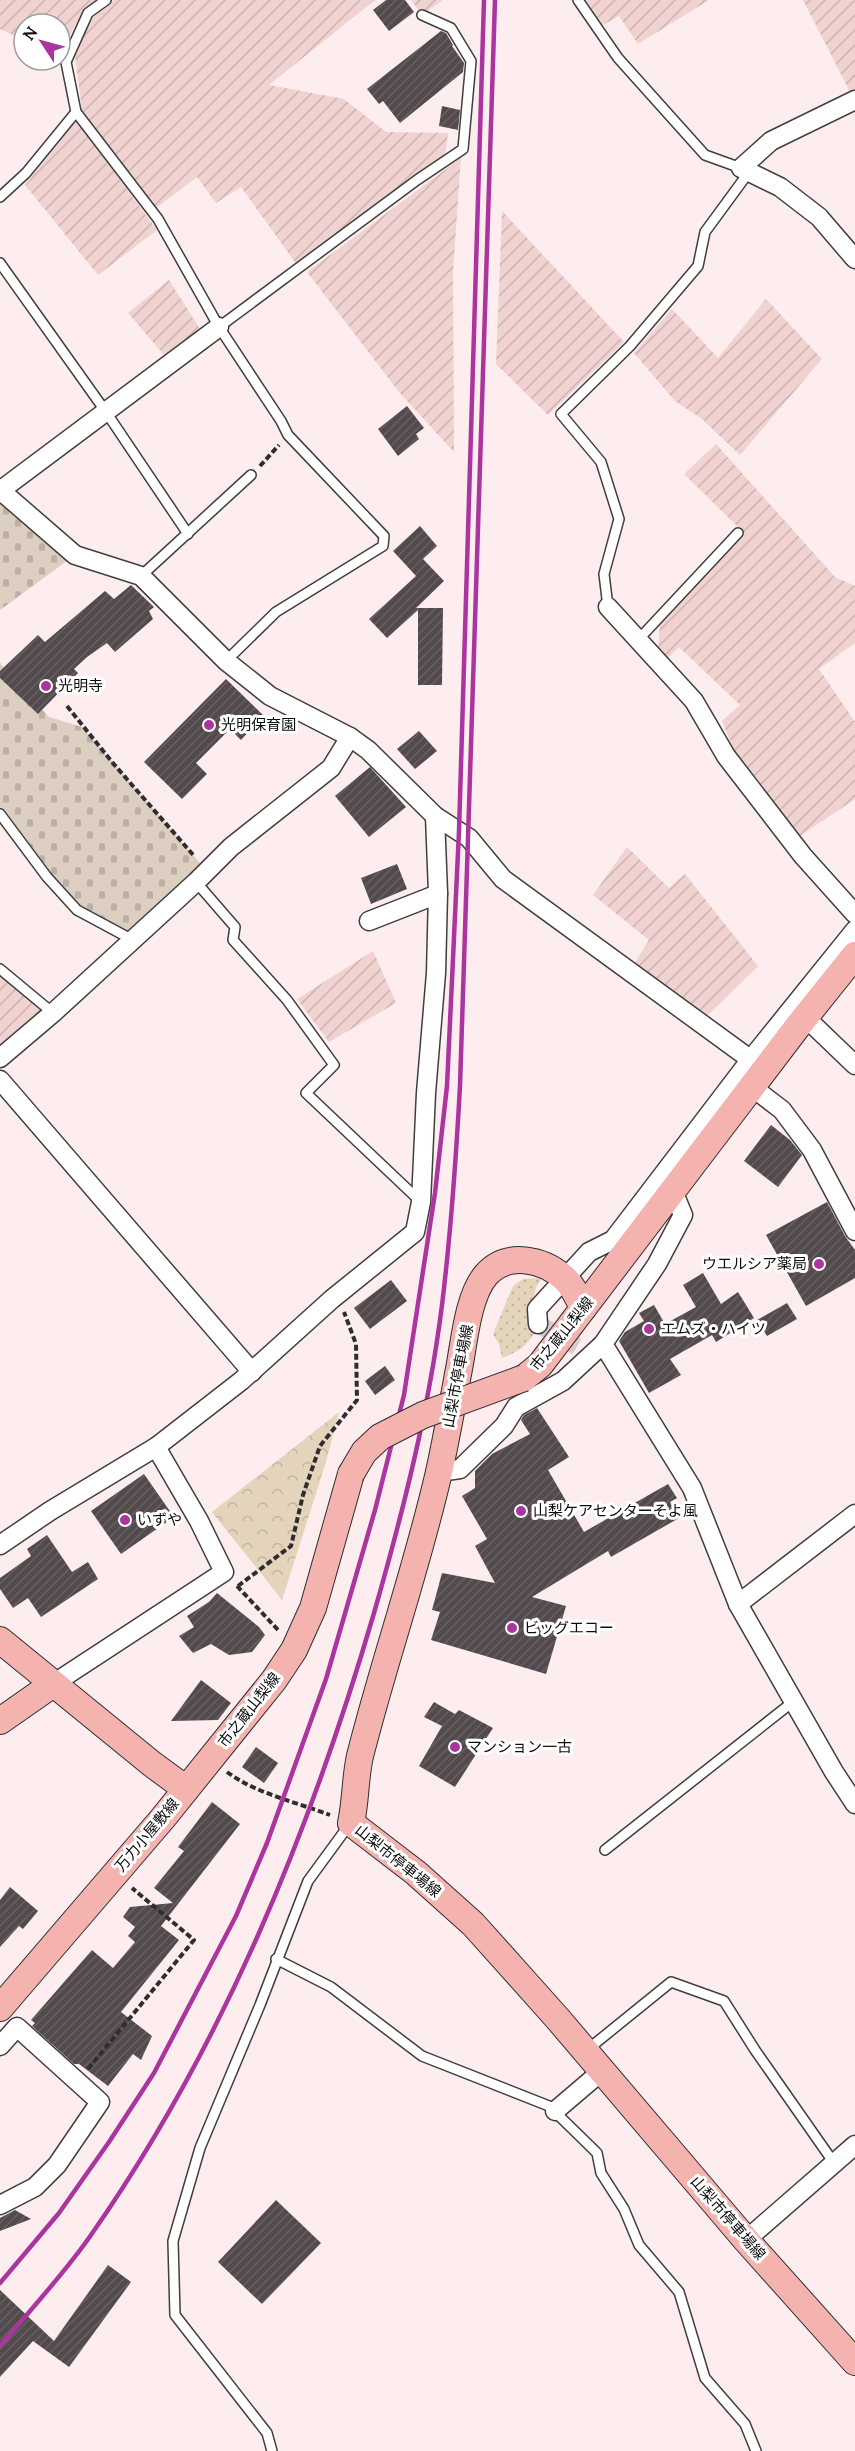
<svg xmlns="http://www.w3.org/2000/svg" width="855" height="2451" viewBox="0 0 855 2451" font-family="Lora,'Noto Sans JP',serif">
<defs>
<pattern id="farmland-furrows" width="10" height="10" patternUnits="userSpaceOnUse" patternTransform="scale(1.5)"><rect width="10" height="10" fill="#f0d2d0"/><path d="M-1 1l2-2M0 10L10 0M9 11l2-2" fill="none" stroke="#cdb3b1"/></pattern>
<pattern id="grass-dots" width="8" height="8" patternUnits="userSpaceOnUse" patternTransform="scale(1.5)"><rect width="8" height="8" fill="#e3d4bb"/><path d="M2 2h.1M6 6h.1" fill="none" stroke="#c2b5a0" stroke-width="1.8" stroke-linecap="round"/></pattern>
<pattern id="cemetery-stones" width="16" height="16" patternUnits="userSpaceOnUse" patternTransform="scale(1.5)"><rect width="16" height="16" fill="#dccec1"/><path d="M2 7V4a2 2 0 0 1 4 0v3zM10 15v-3a2 2 0 0 1 4 0v3z" fill="#bcb0a5"/></pattern>
<pattern id="park-crowns" width="20" height="18" patternUnits="userSpaceOnUse" patternTransform="scale(1.5)"><rect width="20" height="18" fill="#e3d4bb"/><path d="M2 6a3 3 0 1 1 6 0M12 15a3 3 0 1 1 6 0" fill="none" stroke="#c2b5a0"/></pattern>
<pattern id="building-hatch" width="6" height="6" patternUnits="userSpaceOnUse" patternTransform="scale(1.5)"><rect width="6" height="6" fill="#534a4e"/><path d="M-1 1l2-2M0 6l6-6M5 7l2-2" fill="none" stroke="#676063"/></pattern>
</defs>
<rect width="100%" height="100%" fill="#fdedee"/>
<g fill="url(#farmland-furrows)">
<polygon points="0,0 98,0 82,12 60,53 60,24 24,24 24,40 0,29"/>
<polygon points="114,0 375,0 269,85 344,99 386,132 448,133 445,155 297,265 241,187 216,203 197,177 156,208 82,110 74,49 97,12"/>
<polygon points="411,0 443,0 422,15"/>
<polygon points="583,0 709,0 638,44 619,16 601,26"/>
<polygon points="803,0 855,0 855,94 852,96"/>
<polygon points="76,120 157,230 98,275 25,185"/>
<polygon points="461,158 453,271 454,452 399,392 307,272"/>
<polygon points="502,211 624,342 548,415 496,364"/>
<polygon points="169,280 200,329 164,355 128,313"/>
<polygon points="766,299 822,359 740,455 702,419 675,401 634,353 672,309 718,358"/>
<polygon points="716,444 835,577 855,586 855,643 819,669 855,722 855,799 797,838 737,758 722,721 740,705 679,647 668,658 658,649 660,624 744,533 684,474"/>
<polygon points="627,847 669,888 685,874 758,966 707,1016 634,964 649,940 593,895"/>
<polygon points="373,951 396,1003 329,1042 297,999"/>
<polygon points="0,969 53,1013 0,1058"/>
</g>
<path fill="url(#grass-dots)" d="M542,1278L536,1287L529,1320L536,1331C527,1346 518,1352 502,1358L499,1344L493,1334L513,1286L523,1279Z"/>
<g fill="url(#cemetery-stones)">
<polygon points="0,491 75,555 0,610"/>
<polygon points="0,663 49,717 82,727 207,871 131,939 77,910 0,814"/>
</g>
<polygon fill="url(#park-crowns)" points="339,1412 326,1462 282,1600 212,1512"/>
<g fill="url(#building-hatch)">
<polygon points="386,0 405,0 414,12 389,31 373,10"/>
<polygon points="441,31 446,33 453,45 452,46 464,63 463,72 400,123 383,101 379,104 367,89"/>
<polygon points="442,106 460,110 458,130 439,126"/>
<polygon points="407,406 424,428 416,434 419,439 398,456 378,429"/>
<polygon points="420,526 437,546 423,559 444,581 416,608 443,608 442,685 418,685 418,610 387,638 369,619 416,576 393,551"/>
<polygon points="131,585 154,607 149,611 153,619 115,652 107,643 87,657 74,669 78,673 38,714 0,678 0,671 38,635 45,642 105,591 114,599"/>
<polygon points="226,679 264,716 241,740 230,729 196,763 207,774 182,799 144,762"/>
<polygon points="419,731 437,751 415,769 397,749"/>
<polygon points="370,767 406,807 369,837 335,796"/>
<polygon points="397,864 407,889 371,904 361,878"/>
<polygon points="771,1125 790,1140 802,1155 778,1187 744,1161"/>
<polygon points="827,1202 845,1236 855,1250 855,1278 806,1306 766,1235"/>
<polygon points="703,1273 721,1304 738,1292 754,1318 716,1342 712,1335 670,1359 681,1375 649,1393 619,1341 625,1332 644,1321 639,1313 654,1305 665,1324 696,1307 683,1285"/>
<polygon points="391,1280 407,1301 370,1329 354,1308"/>
<polygon points="787,1303 797,1319 767,1336 757,1320"/>
<polygon points="385,1366 395,1380 375,1395 365,1381"/>
<polygon points="537,1408 569,1457 548,1470 584,1532 668,1484 677,1498 670,1502 679,1518 611,1557 608,1551 532,1597 566,1606 546,1674 431,1640 440,1612 432,1610 442,1573 495,1583 475,1546 487,1539 462,1496 475,1488 475,1471 492,1454 530,1434 521,1420 524,1415"/>
<polygon points="144,1474 174,1517 121,1554 91,1511"/>
<polygon points="47,1535 72,1572 88,1562 98,1579 41,1617 28,1598 13,1608 0,1589 0,1578 31,1556 27,1549"/>
<polygon points="217,1593 259,1627 265,1635 252,1652 229,1655 211,1644 193,1653 179,1636 194,1627 187,1616 209,1602"/>
<polygon points="201,1680 231,1703 218,1720 171,1721"/>
<polygon points="434,1702 455,1714 459,1710 493,1728 455,1787 419,1766 442,1726 424,1717"/>
<polygon points="256,1747 278,1763 264,1783 242,1767"/>
<polygon points="212,1802 240,1824 161,1926 179,1940 121,2012 152,2036 141,2060 133,2054 108,2086 79,2064 74,2064 32,2026 35,2023 31,2020 92,1950 113,1968 135,1942 128,1936 135,1927 123,1917 130,1907 173,1903 154,1888 184,1851 178,1847"/>
<polygon points="10,1887 38,1911 23,1929 19,1926 0,1947 0,1900"/>
<polygon points="276,2200 321,2243 262,2304 218,2262"/>
<polygon points="15,2210 31,2219 0,2231 0,2218"/>
<polygon points="108,2265 131,2282 69,2367 33,2341 0,2377 0,2290 54,2341"/>
</g>
<g fill="none" stroke-linecap="round" stroke-linejoin="round">
<polyline stroke="#d9cbcc" stroke-width="18" stroke-dasharray="18 9" stroke-linecap="butt" points="538,1324 592,1355"/>
<defs>
<g id="lane">
<polyline points="106,0 88,13 66,62 76,112 158,219 219,327 281,421 288,435 384,536 383,546 276,612 226,661"/>
<polyline points="578,0 618,58 705,155 741,168"/>
<polyline points="0,197 26,173 76,112"/>
<polyline points="0,263 106,412 188,534"/>
<polyline points="219,327 417,180 463,149 471,61 451,28 422,15"/>
<polyline points="141,576 251,475"/>
<polyline points="608,607 604,574 619,519 601,462 561,414 630,346 698,266 705,232 749,172"/>
<polyline points="638,640 738,533"/>
<polyline points="0,814 47,877 77,910 131,939"/>
<polyline points="196,882 235,927 233,940 287,1000 334,1065 306,1093 421,1202"/>
<polyline points="0,969 53,1013"/>
<polyline points="605,1850 794,1701"/>
<polyline points="276,1959 331,1987 422,2056 549,2106 597,2153 601,2173 624,2209 639,2245 679,2292 705,2378 745,2424 756,2451"/>
<polyline points="587,2050 671,1982 724,2001 755,2050 834,2163"/>
<polyline points="272,2451 267,2433 175,2315 173,2241 200,2148 260,2005 308,1881 349,1825"/>
</g>
<g id="street">
<polyline points="855,100 771,141 741,168 780,187 819,217 855,259"/>
<polyline points="0,490 75,555 141,576 226,661 270,696 350,737 368,750 435,816 469,838 503,879 765,1070"/>
<polyline points="1,490 219,327"/>
<polyline points="608,607 694,701 726,756 803,856 855,914"/>
<polyline points="369,921 438,894"/>
<polyline points="805,1017 855,1065"/>
<polyline points="0,1058 53,1013 196,882 231,847 331,768 350,737"/>
<polyline points="0,1080 252,1372"/>
<polyline points="752,1087 782,1110 812,1150 855,1231"/>
<polyline points="538,1324 537,1309 589,1252 613,1240 751,1059 855,930"/>
<polyline points="603,1344 692,1488 738,1604 834,1772 855,1804"/>
<polyline points="439,1472 460,1469 504,1426 516,1407 563,1381 603,1344 657,1264 683,1215 673,1191"/>
<polyline points="0,1545 50,1511 156,1447 241,1381 332,1299 415,1232 421,1202 426,1093 436,973 438,893 435,816"/>
<polyline points="738,1604 855,1514"/>
<polyline points="53,1684 224,1572 199,1521 156,1447"/>
<polyline points="0,2046 17,2027 100,2102 57,2165 35,2187 0,2205"/>
<polyline points="555,2111 602,2071"/>
<polyline points="746,2240 855,2145"/>
</g>
<g id="secondary">
<path d="M583,1308C578,1297 573,1286 564,1278C543,1259 507,1251 486,1275C467,1297 464,1346 458,1374C452,1407 446,1440 439,1472C417,1568 384,1661 360,1756C355,1778 356,1800 351,1823L416,1873L473,1924L558,2019L746,2240L855,2362"/>
<polyline points="524,1378 540,1365 798,1026 855,955"/>
<polyline points="0,1640 152,1764 186,1789"/>
<polyline points="0,1721 53,1684"/>
<polyline points="0,2008 163,1818 274,1680 294,1650 313,1608 351,1474"/>
</g>
</defs>
<use href="#lane" stroke="#3f3f3f" stroke-width="12"/>
<use href="#street" stroke="#3f3f3f" stroke-width="21"/>
<use href="#secondary" stroke="#2e2e2e" stroke-width="28"/>
<g stroke="#2e2e2e" stroke-width="4" stroke-dasharray="6 3" stroke-linecap="butt">
<polyline points="260,466 279,445"/>
<polyline points="67,706 112,762 195,857"/>
<polyline points="237,1586 279,1631"/>
<polyline points="238,1586 291,1546 303,1495 320,1446 357,1400 356,1344 344,1312"/>
<path d="M227,1772C257,1794 296,1802 330,1815"/>
<polyline points="88,2069 194,1940 132,1888"/>
</g>
<use href="#lane" stroke="#fff" stroke-width="9"/>
<use href="#street" stroke="#fff" stroke-width="18"/>
<use href="#secondary" stroke="#f5b3b0" stroke-width="26"/>
<g stroke="#aa359e" stroke-width="4.5">
<polyline points="0,2283 59,2213 109,2142 154,2073 236,1916 267,1843 326,1679 375,1510 404,1395 435,1193 447,1086 459,831 484,0"/>
<path d="M0,2346C31,2309 64,2274 91,2235C223,2046 310,1832 374,1613C403,1512 429,1409 442,1305C451,1232 456,1159 460,1086L495,0"/>
</g>
<defs>
<polyline id="secondary-bridge" points="351,1474 364,1452 380,1437 423,1415 524,1378"/>
</defs>
<use href="#secondary-bridge" stroke="#2e2e2e" stroke-width="28" stroke-linecap="butt"/>
<use href="#secondary-bridge" stroke="#f5b3b0" stroke-width="26"/>
</g>
<g fill="#aa359e" stroke="#fff" stroke-width="2">
<circle cx="46" cy="686" r="6"/>
<circle cx="209" cy="725" r="6"/>
<circle cx="819" cy="1264" r="6"/>
<circle cx="649" cy="1329" r="6"/>
<circle cx="521" cy="1511" r="6"/>
<circle cx="125" cy="1520" r="6"/>
<circle cx="512" cy="1628" r="6"/>
<circle cx="455" cy="1747" r="6"/>
</g>
<g text-anchor="middle" stroke-width="6" stroke-linejoin="round" paint-order="stroke">
<g font-size="15" fill="#0c0c0c" stroke="#fff" text-anchor="start">
<text x="58" y="691">光明寺</text>
<text x="221" y="730">光明保育園</text>
<text x="807" y="1269" text-anchor="end">ウエルシア薬局</text>
<text x="661" y="1334">エムズ・ハイツ</text>
<text x="533" y="1516">山梨ケアセンターそよ風</text>
<text x="137" y="1525">いずや</text>
<text x="524" y="1633">ビッグエコー</text>
<text x="467" y="1752">マンション一古</text>
</g>
<g font-size="15" fill="#0c0c0c" stroke="#fff">
<text transform="translate(562 1334) rotate(-51)" y="5">市之蔵山梨線</text>
<text transform="translate(458 1376) rotate(-79)" y="5">山梨市停車場線</text>
<text transform="translate(249 1710) rotate(-52)" y="5">市之蔵山梨線</text>
<text transform="translate(147 1835) rotate(-50)" y="5">万力小屋敷線</text>
<text transform="translate(398 1861) rotate(39)" y="5">山梨市停車場線</text>
<text transform="translate(728 2218) rotate(49)" y="5">山梨市停車場線</text>
</g>
</g>
<g transform="translate(42 42) rotate(306)"><circle r="28" fill="#ffffff" stroke="#9e9e9e" stroke-width="1.5"/>
<path d="M0-4.5L10 22L0 15L-10 22Z" fill="#aa359e"/>
<text y="-9" font-size="16" font-weight="bold" text-anchor="middle" fill="#0c0c0c">N</text>
</g>
</svg>
